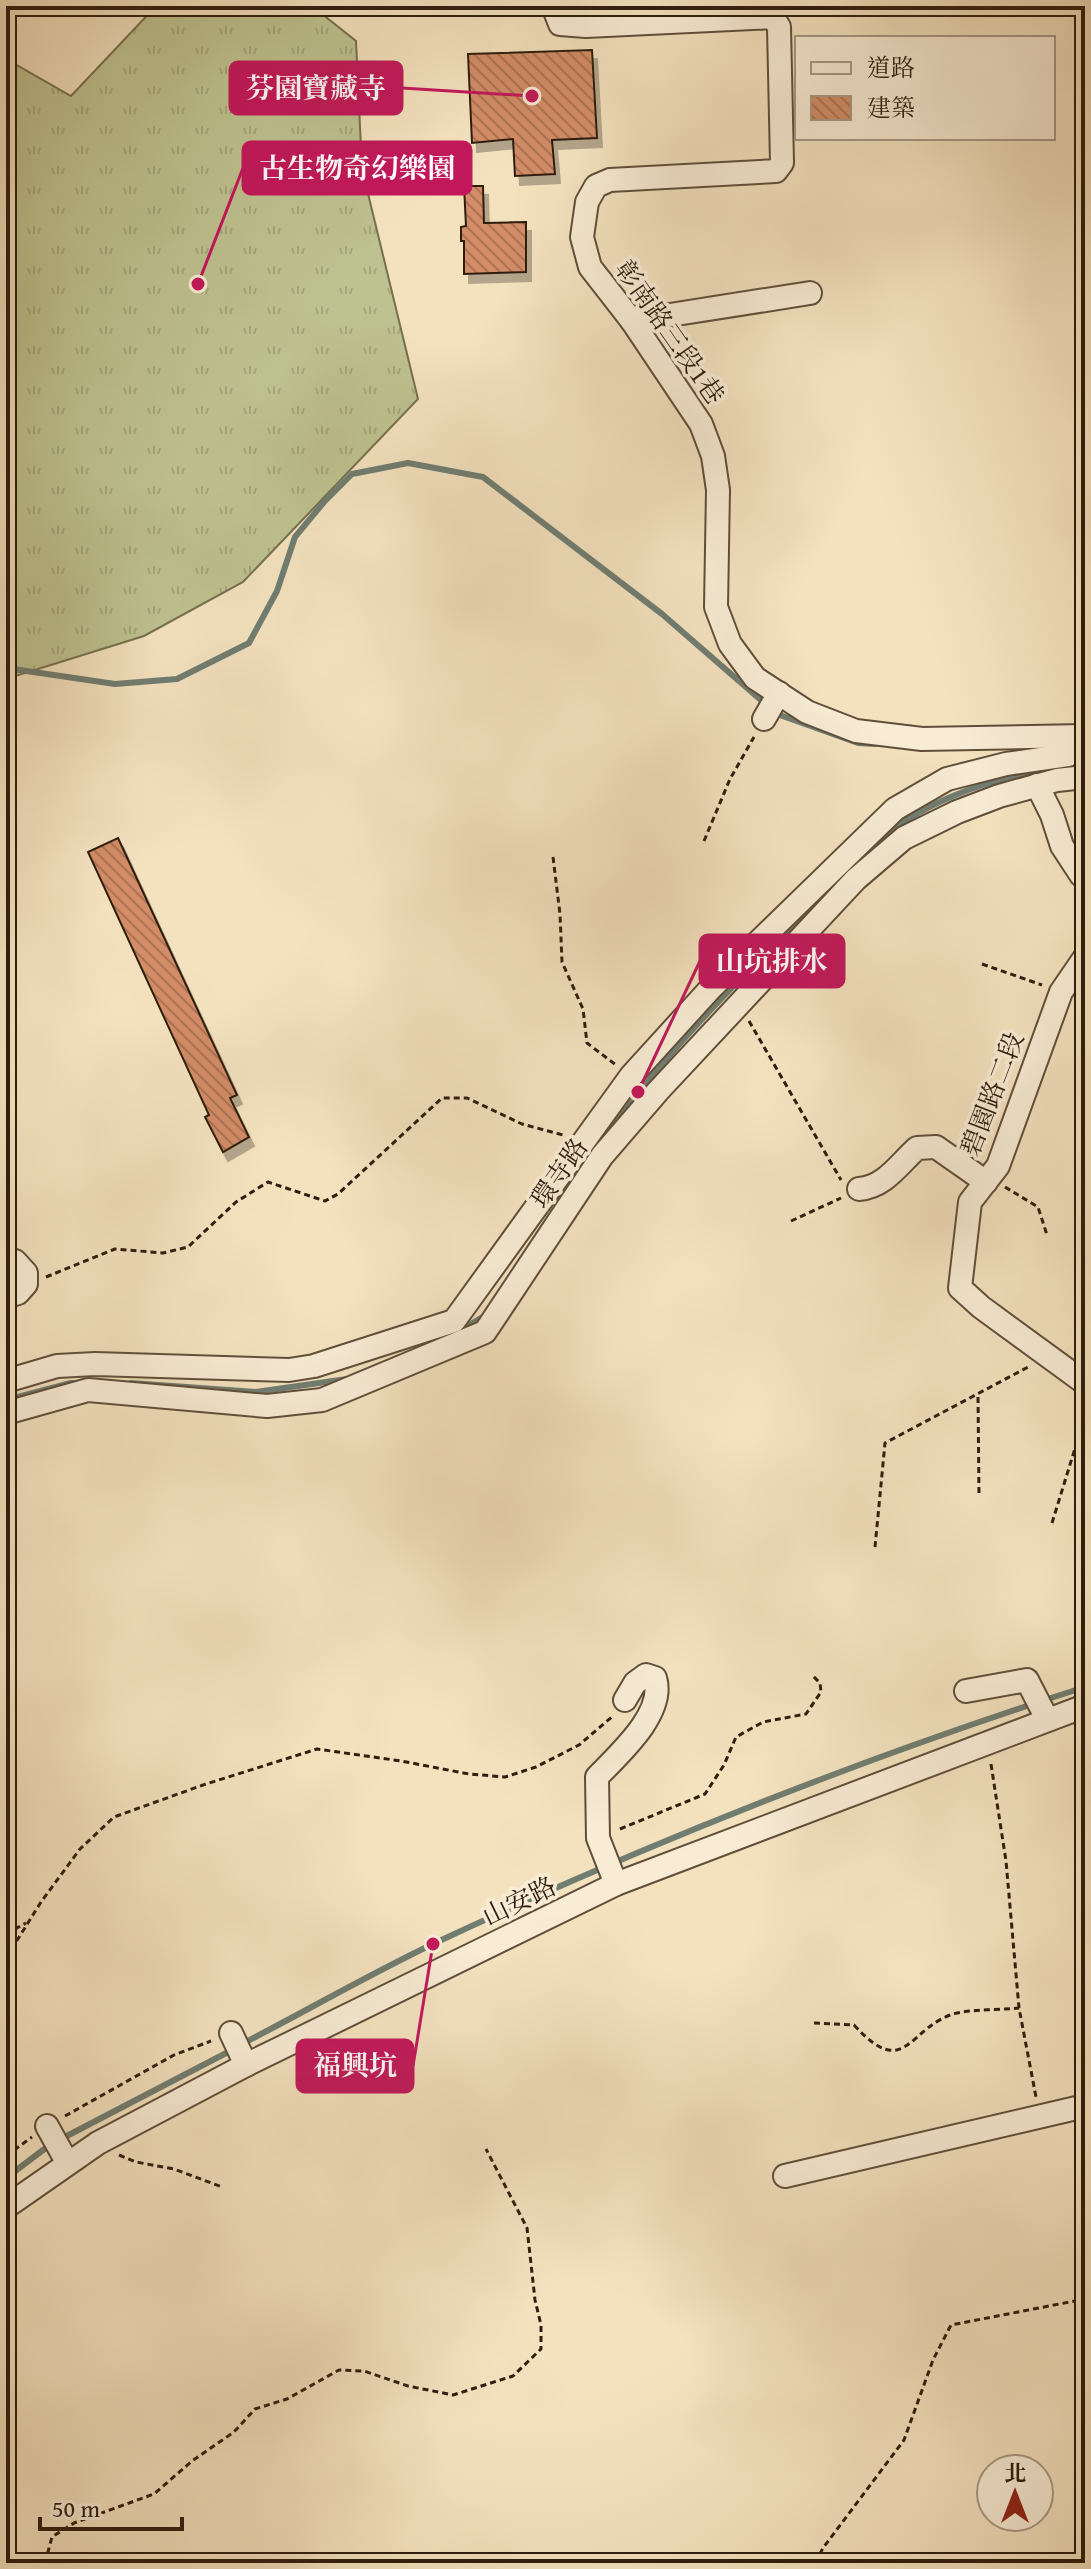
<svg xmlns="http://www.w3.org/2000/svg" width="1091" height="2569" viewBox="0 0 1091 2569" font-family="'Gentium Book Plus','Noto Serif TC',serif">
<defs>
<pattern id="grass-tufts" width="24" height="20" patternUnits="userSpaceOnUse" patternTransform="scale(2)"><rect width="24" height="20" fill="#bec290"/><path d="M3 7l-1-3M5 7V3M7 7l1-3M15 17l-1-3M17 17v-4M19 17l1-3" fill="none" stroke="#a4a67b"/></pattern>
<pattern id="building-back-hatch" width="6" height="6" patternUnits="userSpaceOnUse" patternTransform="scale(2)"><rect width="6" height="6" fill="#d38d67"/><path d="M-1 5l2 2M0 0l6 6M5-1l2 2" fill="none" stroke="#ac7353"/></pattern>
<filter id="shadow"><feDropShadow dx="5" dy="9" stdDeviation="0" flood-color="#0004"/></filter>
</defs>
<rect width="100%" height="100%" fill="#f4e2bf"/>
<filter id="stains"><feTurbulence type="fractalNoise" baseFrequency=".0025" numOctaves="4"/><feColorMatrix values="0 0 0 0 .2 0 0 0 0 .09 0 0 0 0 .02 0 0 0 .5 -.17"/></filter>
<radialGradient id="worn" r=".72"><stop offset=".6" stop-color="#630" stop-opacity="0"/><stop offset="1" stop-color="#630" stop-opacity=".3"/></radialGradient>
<polygon fill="url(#grass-tufts)" stroke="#76704f" stroke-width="2" points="156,6 312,6 356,41 362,169 418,399 243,582 144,636 6,679 6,59 71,96"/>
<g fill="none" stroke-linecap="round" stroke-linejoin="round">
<g stroke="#707d71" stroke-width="6">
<polyline points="6,668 115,684 177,679 249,643 277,591 295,537 324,502 352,474 408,463 483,477 662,614 777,714 858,743 875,744"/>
<polyline points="1070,747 1085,748"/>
<path d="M610,1131C667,1050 739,980 809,910C833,887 861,853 887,833C941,793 1018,769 1085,764"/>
<polyline points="457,1332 481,1318"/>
<polyline points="131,1383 256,1392 347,1379"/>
<polyline points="6,1400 71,1383 80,1383"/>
<path d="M242,2044C306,2011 370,1974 435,1943C646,1844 863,1758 1085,1687"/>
<polyline points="61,2139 232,2050"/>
<polyline points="6,2178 51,2144"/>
</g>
</g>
<g fill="url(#building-back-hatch)" stroke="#2e1d0e" stroke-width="2" filter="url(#shadow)">
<polygon points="592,50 597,138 552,140 555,174 515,176 513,139 472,143 468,54"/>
<polygon points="464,186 483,186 484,223 526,222 526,272 464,274 464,241 461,241 461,227 466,226"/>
<polygon points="118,838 237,1095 230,1098 249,1137 223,1152 205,1117 209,1115 88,852"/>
</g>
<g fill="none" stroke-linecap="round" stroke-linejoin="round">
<defs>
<g id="minor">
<polyline points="553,6 560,24 586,26 773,17 779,27 782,163 776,171 610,180 596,186 587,202 582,237 590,267 632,321 701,424 713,456 718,490 716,607 730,644 755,678 807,712 856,731 922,739 1085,736"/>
<polyline points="632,321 810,293"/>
<polyline points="764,719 779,693"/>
<polyline points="1037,785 1052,815 1062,846 1081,875"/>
<polyline points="1085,957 1061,992 998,1166 970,1202 960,1288 981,1307 1085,1383"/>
<path d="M859,1189C885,1187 899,1164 917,1148L936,1147L986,1182"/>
<polyline points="6,1259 15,1261 26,1273 26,1284 18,1293 6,1297"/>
<polyline points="6,1381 57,1366 95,1364 289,1370 314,1366 454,1321 631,1076 711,988 895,809 947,779 1006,764 1068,755"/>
<polyline points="6,1413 88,1390 267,1406 322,1400 485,1332 602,1156 658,1091 856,879 904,838 957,812 999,796 1057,780 1085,777"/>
<polyline points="966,1691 1027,1680 1047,1719"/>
<path d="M616,1884L598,1838L597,1777C619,1754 666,1713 655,1678L646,1675L635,1683L625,1700"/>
<polyline points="231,2033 246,2065"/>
<polyline points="47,2126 67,2162"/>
<polyline points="785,2176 1085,2106"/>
<polyline points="6,2207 98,2143 246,2065 616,1884 1085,1706"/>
</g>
</defs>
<use href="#minor" stroke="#604e3a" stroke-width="26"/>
<g stroke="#2e1d0e" stroke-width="3" stroke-dasharray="6 4" stroke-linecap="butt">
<polyline points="704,841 730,779 754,737"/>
<polyline points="553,857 560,914 562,962 583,1009 587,1043 616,1065"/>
<polyline points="982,964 1042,985"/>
<polyline points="749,1021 841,1180"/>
<polyline points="1005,1187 1038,1207 1047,1235"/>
<polyline points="791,1221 841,1198"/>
<polyline points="46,1277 115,1249 163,1253 188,1247 236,1202 268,1182 325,1201 338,1194 442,1098 467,1098 522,1124 563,1135"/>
<polyline points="978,1397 979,1494"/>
<polyline points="1052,1523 1085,1416"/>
<polyline points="875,1547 885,1443 1030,1366"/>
<polyline points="991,1764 1006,1861 1019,2008 1036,2097"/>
<polyline points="620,1829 705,1794 724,1765 736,1737 763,1722 806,1714 821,1692 820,1683 812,1675"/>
<polyline points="6,1934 26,1923"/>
<polyline points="6,1958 41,1902 80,1849 114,1817 203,1785 317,1749 401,1761 469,1774 505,1777 536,1767 579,1745 613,1716"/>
<path d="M814,2023L854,2025C907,2083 908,2025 957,2013C977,2009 999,2010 1019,2008"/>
<polyline points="65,2116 174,2055 211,2041"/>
<polyline points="119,2155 136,2162 174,2169 222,2187"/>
<polyline points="6,2156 32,2137"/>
<polyline points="45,2563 52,2537 74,2523 154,2494 192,2461 234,2432 255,2409 287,2399 339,2370 364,2371 408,2386 453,2395 513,2376 541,2349 541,2325 535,2300 527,2228 486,2149"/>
<polyline points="815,2563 823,2548 904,2440 933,2360 951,2325 1085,2299"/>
</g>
<use href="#minor" stroke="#f8ecd5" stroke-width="22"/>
</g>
<g text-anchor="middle" stroke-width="7" stroke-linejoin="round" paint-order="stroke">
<g font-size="26" fill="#2e1d0e" stroke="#f8ecd5">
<text transform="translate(670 332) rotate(55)" y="9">彰南路三段1巷</text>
<text transform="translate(992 1094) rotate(-69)" y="9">碧園路二段</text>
<text transform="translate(559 1173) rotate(-55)" y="9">環寺路</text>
<text transform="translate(519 1901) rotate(-26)" y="9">山安路</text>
</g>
</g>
<path fill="none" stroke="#c2185b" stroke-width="3" d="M532 96L402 88M198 284L243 168M638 1092L700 961M433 1944L413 2066"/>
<g fill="#c2185b" stroke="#f8ecd5" stroke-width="3">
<circle cx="532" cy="96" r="8"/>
<circle cx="198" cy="284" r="8"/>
<circle cx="638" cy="1092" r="8"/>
<circle cx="433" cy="1944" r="8"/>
</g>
<g fill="#c2185b" stroke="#c2185b" stroke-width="3">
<rect x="230" y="62" width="172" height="52" rx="8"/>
<rect x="243" y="142" width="228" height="52" rx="8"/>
<rect x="700" y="935" width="144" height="52" rx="8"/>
<rect x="297" y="2040" width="116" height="52" rx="8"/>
</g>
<g font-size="28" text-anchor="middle" font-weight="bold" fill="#fff">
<text x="316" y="98">芬園寶藏寺</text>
<text x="357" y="178">古生物奇幻樂園</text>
<text x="772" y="971">山坑排水</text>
<text x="355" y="2075">福興坑</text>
</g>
<rect width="1091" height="2569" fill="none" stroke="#f4e2bf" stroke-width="32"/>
<rect x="8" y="8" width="1075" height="2553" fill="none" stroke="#2e1d0e" stroke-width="4"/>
<rect x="16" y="16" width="1059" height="2537" fill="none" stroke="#2e1d0e" stroke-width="2"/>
<rect x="795" y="36" width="260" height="104" fill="#f8ecd5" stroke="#a79985" stroke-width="2"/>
<rect x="811" y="62" width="40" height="12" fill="#f8ecd5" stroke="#a79985" stroke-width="2"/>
<text x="867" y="76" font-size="24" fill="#2e1d0e">道路</text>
<rect x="811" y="96" width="40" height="24" fill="url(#building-back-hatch)" stroke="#a79985" stroke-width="2"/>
<text x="867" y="116" font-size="24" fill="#2e1d0e">建築</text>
<g transform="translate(1015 2493)"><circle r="38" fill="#f8ecd5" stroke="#a79985" stroke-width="2"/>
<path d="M0-6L14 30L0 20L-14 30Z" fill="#8f2418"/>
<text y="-12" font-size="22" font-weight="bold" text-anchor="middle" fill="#2e1d0e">北</text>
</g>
<path d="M40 2517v12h142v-12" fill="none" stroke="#2e1d0e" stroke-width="4"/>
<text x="52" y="2517" font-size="24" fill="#2e1d0e" stroke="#f8ecd5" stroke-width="6" paint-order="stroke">50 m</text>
<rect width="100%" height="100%" filter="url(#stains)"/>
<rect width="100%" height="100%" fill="url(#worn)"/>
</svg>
